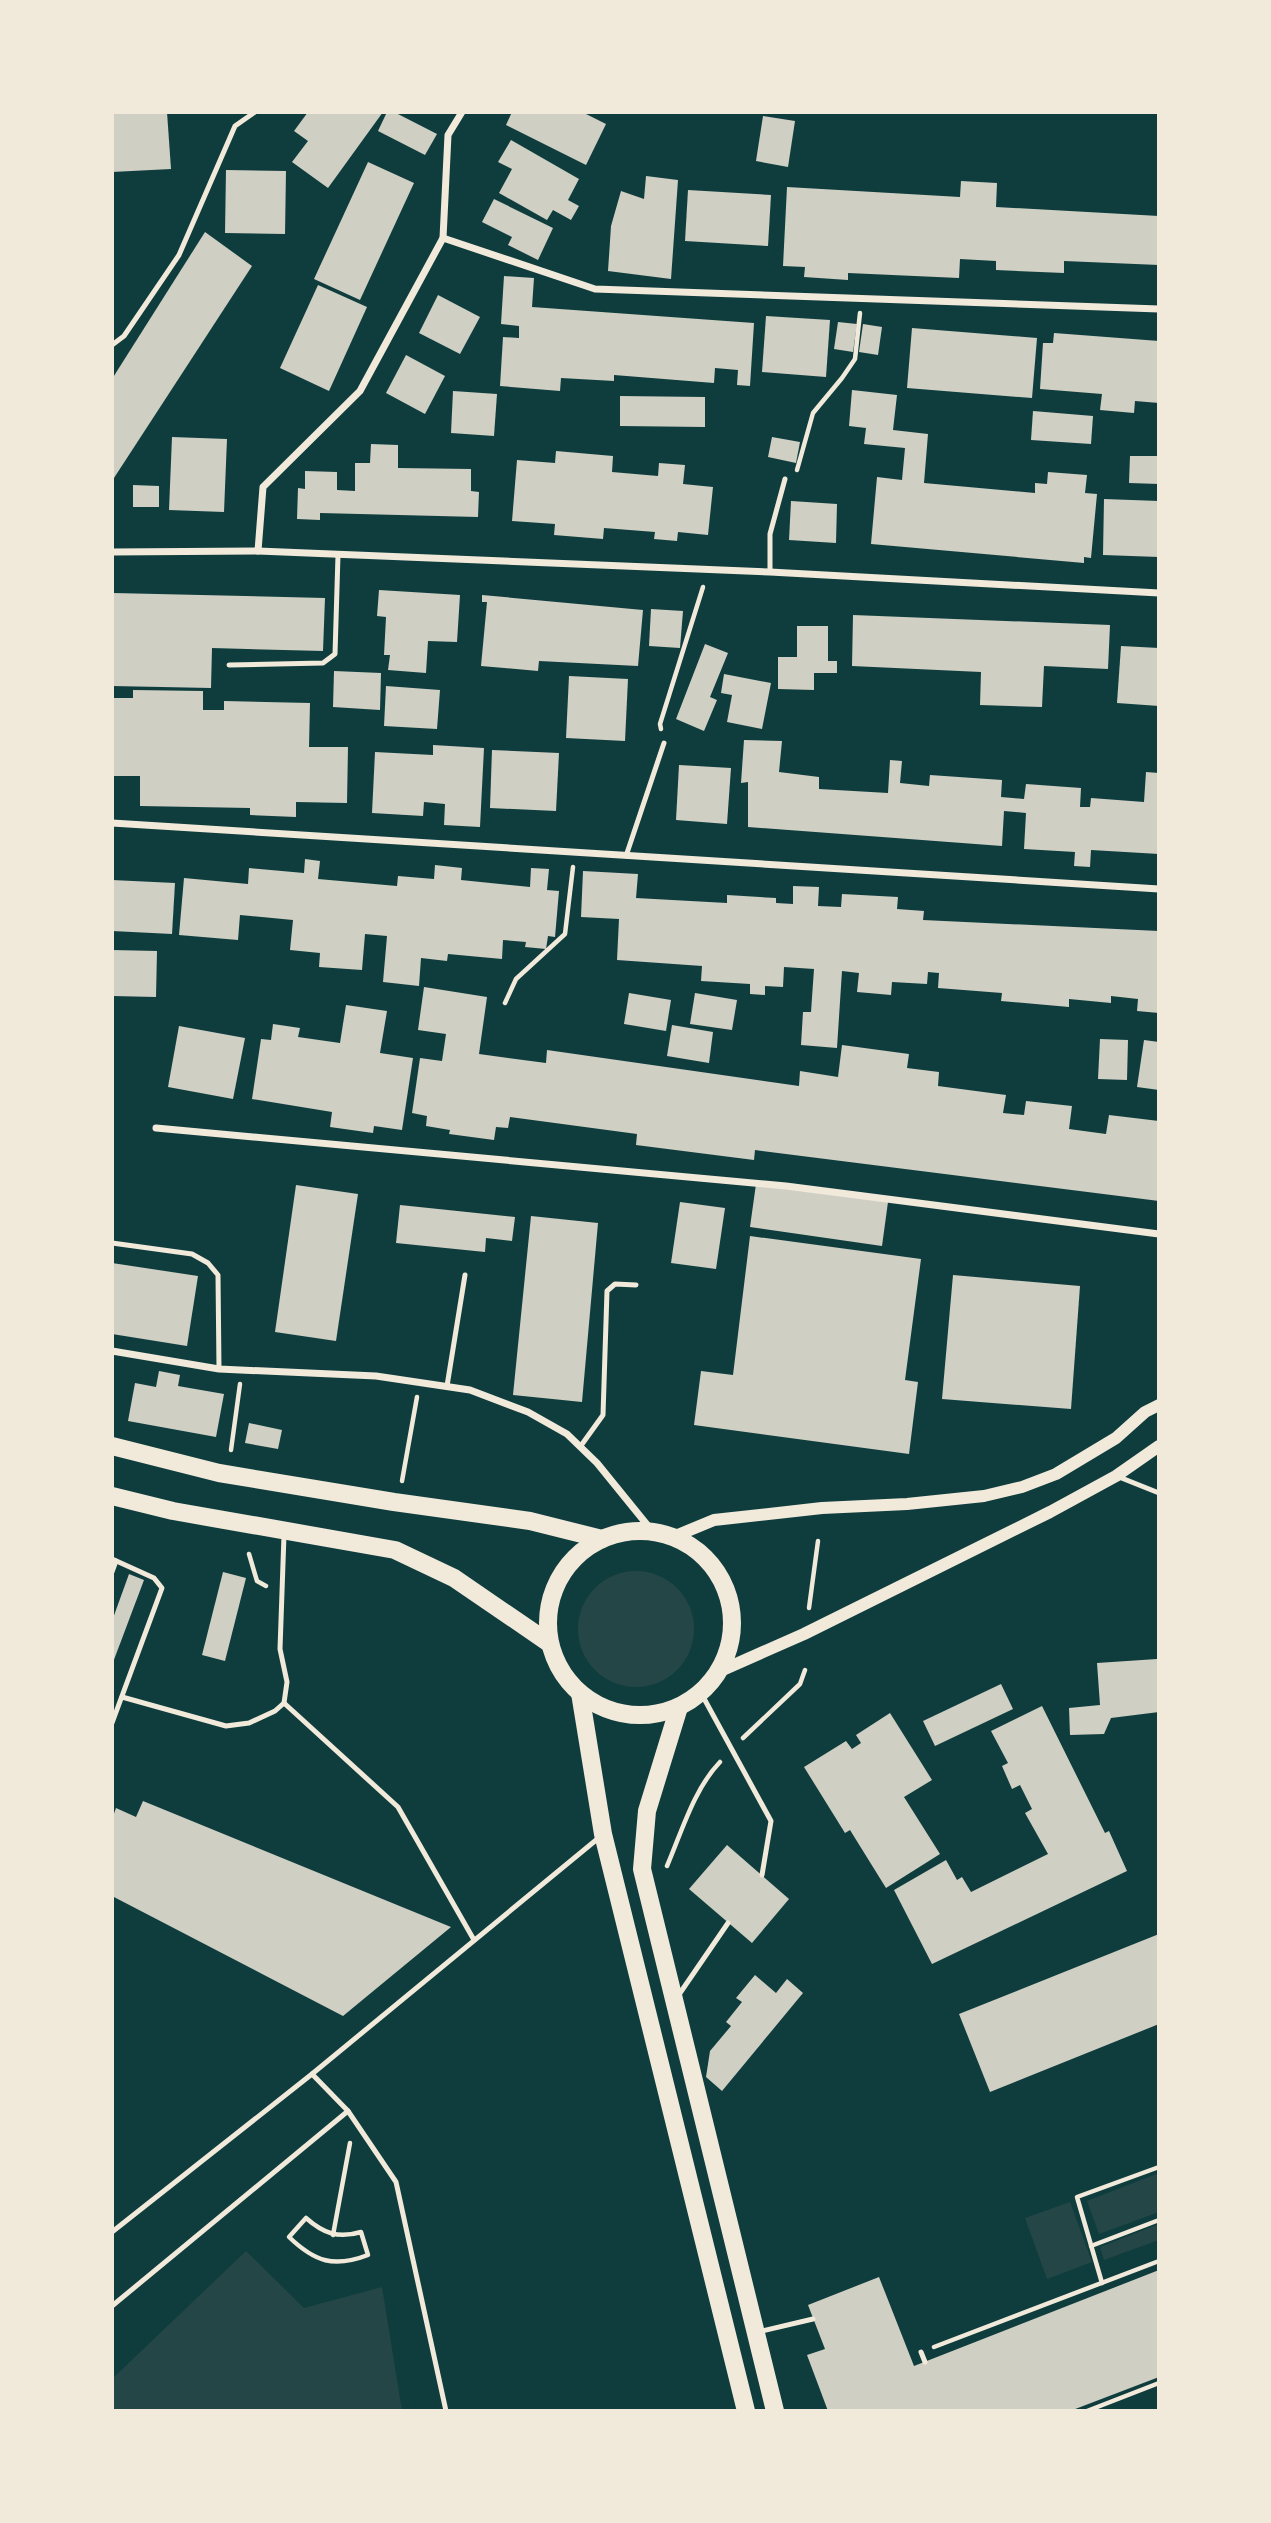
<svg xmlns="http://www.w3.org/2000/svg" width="1271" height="2523" viewBox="0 0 1271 2523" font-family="Poppins,sans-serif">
<rect width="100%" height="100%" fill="#0f3d3e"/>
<g fill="#244646">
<circle cx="636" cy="1629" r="58"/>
<polygon points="1159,2173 1159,2212 1099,2234 1087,2201"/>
<polygon points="1070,2202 1092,2262 1047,2279 1025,2218"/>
<polygon points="1159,2224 1159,2240 1104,2260 1100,2247"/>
<polygon points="246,2251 304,2308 382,2287 402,2411 112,2411 112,2379"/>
</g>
<g fill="#cfcfc3">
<polygon points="112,112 167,112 171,169 112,172"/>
<polygon points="308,112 383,112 328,188 292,162 308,141 294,131"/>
<polygon points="387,112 394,112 437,134 425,155 378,131"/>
<polygon points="512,112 582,112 606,124 586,165 506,125"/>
<polygon points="763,116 795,121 788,167 756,161"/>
<polygon points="511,140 579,179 568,200 579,206 571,220 553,210 547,220 499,193 512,169 498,162"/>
<polygon points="368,162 414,183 360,300 314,279"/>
<polygon points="226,170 286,171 285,234 225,233"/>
<polygon points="646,176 678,180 671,279 608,271 611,226 621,191 644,199"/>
<polygon points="961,181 997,183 996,207 1159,216 1159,265 1064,261 1064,273 996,270 996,261 960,259 959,278 848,273 848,280 804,277 805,267 783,266 787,187 960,197"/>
<polygon points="688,190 771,195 768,246 685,241"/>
<polygon points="494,199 553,228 538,260 508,245 512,237 482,222"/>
<polygon points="205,232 252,266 112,481 112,379"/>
<polygon points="504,276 534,278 532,307 754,323 750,386 737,385 738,370 715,368 714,383 614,375 614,381 561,378 560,391 500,386 503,337 519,338 519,326 501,324"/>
<polygon points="318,285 367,307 329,391 280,368"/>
<polygon points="438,295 480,317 460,354 419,333"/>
<polygon points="766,316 830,320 826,377 762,372"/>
<polygon points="838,322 857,324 853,352 834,349"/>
<polygon points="863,324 882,327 878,355 859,352"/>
<polygon points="912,328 1037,338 1032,398 907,388"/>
<polygon points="1054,333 1159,341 1159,403 1135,401 1134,413 1100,410 1102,394 1040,389 1043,343 1053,343"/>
<polygon points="406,355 445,376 425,414 386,393"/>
<polygon points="852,390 897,395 893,430 928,434 924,483 1035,493 1035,483 1047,484 1048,472 1087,475 1085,493 1097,494 1091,558 1084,557 1084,563 871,544 877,477 902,480 905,448 864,444 866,428 849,426"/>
<polygon points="453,391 497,394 494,436 451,433"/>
<polygon points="620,396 705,397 705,427 620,426"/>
<polygon points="1033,411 1093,416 1091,444 1031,440"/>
<polygon points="172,437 227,439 224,512 169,510"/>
<polygon points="772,437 800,442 796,463 768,457"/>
<polygon points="371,444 398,445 398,468 471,469 471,491 479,492 478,517 320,513 320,520 297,519 298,488 305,489 305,471 337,472 337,490 355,491 355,463 370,463"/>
<polygon points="556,451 613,456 612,472 658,476 659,463 685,465 683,484 713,487 708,535 678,532 677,541 654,539 655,532 604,528 603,539 554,535 555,524 512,521 517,460 555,463"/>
<polygon points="1130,456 1159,456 1159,484 1129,483"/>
<polygon points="133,485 159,486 159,507 133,507"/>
<polygon points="1104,499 1159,501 1159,557 1103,555"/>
<polygon points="791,501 837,504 836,543 789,540"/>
<polygon points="379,590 460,595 457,642 428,641 426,673 388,670 390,655 384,655 386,617 377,616"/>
<polygon points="113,593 325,598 323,651 212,648 211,688 112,686"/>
<polygon points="482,595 643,610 638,666 539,661 538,671 481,666 487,602 482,602"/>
<polygon points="651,609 683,611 680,648 649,646"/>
<polygon points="853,615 1110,625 1108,669 1044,666 1042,707 980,705 981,672 852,666"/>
<polygon points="797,626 828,626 828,661 837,661 837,673 814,673 814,690 778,689 778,657 797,657"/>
<polygon points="705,644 728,653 710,697 717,700 704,731 676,719"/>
<polygon points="1121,646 1159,648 1159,706 1117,703"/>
<polygon points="334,671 381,673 380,710 333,707"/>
<polygon points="724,674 771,683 762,729 727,722 732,695 721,693"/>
<polygon points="569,676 628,679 625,741 566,738"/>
<polygon points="386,686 440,690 437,729 384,726"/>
<polygon points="133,690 203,691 203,710 224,710 224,701 310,703 309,747 348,747 347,803 296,802 296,817 250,815 250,808 140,806 140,776 112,776 112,698 133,698"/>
<polygon points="744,740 782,741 779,772 819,777 819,789 888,793 890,760 902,761 900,783 929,786 930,775 1002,780 1001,797 1024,799 1026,784 1081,788 1080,807 1090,807 1091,798 1144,802 1146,772 1159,773 1159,854 1091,850 1090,867 1074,866 1075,852 1024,849 1026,813 1004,811 1002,846 748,827 748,782 741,783"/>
<polygon points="433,745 484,748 480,827 444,825 445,804 424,802 423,816 372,813 375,752 433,755"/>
<polygon points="492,750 559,753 556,811 490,808"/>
<polygon points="679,765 731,768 727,824 676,820"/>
<polygon points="305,859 320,861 318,879 397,886 398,876 434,879 435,865 462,868 461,880 530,887 531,868 549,869 547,890 559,891 555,937 548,936 546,949 525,947 526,942 503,940 502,959 448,954 447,961 421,958 419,986 383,982 387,936 365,934 362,970 319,967 320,953 290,950 293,920 240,915 238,940 179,935 184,878 248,884 249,868 304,873"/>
<polygon points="583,871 638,874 636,898 727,903 727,895 776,898 776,903 793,904 793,886 819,887 818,906 841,907 842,894 898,897 897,909 924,911 923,920 1159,931 1159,1013 1137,1011 1138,999 1111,996 1111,1003 1069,999 1069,1007 1001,1001 1002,993 938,988 939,973 928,972 927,984 892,982 891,995 857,992 859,973 842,971 837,1048 801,1045 803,1012 811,1012 814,969 784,967 783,987 765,986 765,995 750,994 750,984 701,981 702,966 617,960 619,919 581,917"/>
<polygon points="112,880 175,883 172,934 112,931"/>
<polygon points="112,950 157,951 156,997 112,996"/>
<polygon points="424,987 487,997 479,1054 546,1063 547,1050 799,1086 800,1071 838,1077 842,1045 909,1054 907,1068 939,1072 938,1086 1006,1095 1003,1113 1024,1115 1026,1101 1072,1106 1069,1129 1106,1134 1109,1115 1159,1121 1159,1201 755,1150 754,1160 691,1152 636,1145 637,1134 510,1117 508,1128 496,1127 494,1140 449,1134 450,1130 426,1126 427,1116 412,1113 420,1058 442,1061 446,1034 418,1030"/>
<polygon points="629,993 671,1000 666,1031 624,1024"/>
<polygon points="695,993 737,1000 732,1030 690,1024"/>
<polygon points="346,1005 387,1011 380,1053 413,1058 402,1130 374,1126 373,1133 330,1127 332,1112 252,1099 261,1039 271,1040 273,1024 300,1028 298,1037 340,1043"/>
<polygon points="672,1025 713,1032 709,1063 667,1056"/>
<polygon points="179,1026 245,1038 233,1099 168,1087"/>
<polygon points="1100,1039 1128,1040 1127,1080 1098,1079"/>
<polygon points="1144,1040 1159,1042 1159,1090 1137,1087"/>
<polygon points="756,1184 888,1202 882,1246 750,1227"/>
<polygon points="296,1185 358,1194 336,1341 275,1332"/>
<polygon points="680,1202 725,1208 716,1269 671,1263"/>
<polygon points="400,1205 515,1217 512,1241 486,1238 485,1252 396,1243"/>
<polygon points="531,1216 598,1223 582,1402 513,1395"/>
<polygon points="750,1236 921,1259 905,1380 918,1382 909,1454 694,1425 701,1371 733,1375"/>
<polygon points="112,1263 198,1276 187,1346 112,1334"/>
<polygon points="953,1275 1080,1286 1071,1409 942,1399"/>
<polygon points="159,1371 180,1375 178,1386 224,1394 216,1437 128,1421 135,1383 156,1387"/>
<polygon points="249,1423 282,1430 278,1449 245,1443"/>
<polygon points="223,1572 246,1578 225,1661 202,1655"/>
<polygon points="129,1574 144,1580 112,1665 112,1621"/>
<polygon points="1157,1659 1159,1712 1111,1718 1104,1734 1070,1735 1069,1708 1100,1705 1097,1663"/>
<polygon points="1001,1684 1013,1709 935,1746 923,1721"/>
<polygon points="1042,1706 1105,1833 1109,1831 1127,1871 932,1964 894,1890 946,1860 957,1880 962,1877 971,1892 1048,1854 1025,1813 1032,1809 1020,1785 1012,1789 1002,1766 1008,1763 991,1731"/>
<polygon points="890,1713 932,1780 904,1797 940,1854 886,1888 850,1830 845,1833 804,1767 846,1741 852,1749 861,1743 856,1735"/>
<polygon points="143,1801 451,1927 343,2016 112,1896 112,1819 116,1808 136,1817"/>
<polygon points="727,1845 789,1899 752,1943 689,1889"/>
<polygon points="1159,1934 1159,2024 990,2092 959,2014"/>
<polygon points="755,1975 776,1993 787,1979 803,1993 722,2091 706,2077 710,2051 731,2026 726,2022 742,2002 736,1998"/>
<polygon points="1159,2270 1159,2377 1070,2411 828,2411 807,2355 825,2349 808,2305 879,2277 914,2366"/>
</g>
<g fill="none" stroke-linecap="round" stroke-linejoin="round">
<g stroke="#f1e9da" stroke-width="4.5">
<polyline points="797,470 813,413 842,378 855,359 860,313"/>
<polyline points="661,729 660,724 703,587"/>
<polyline points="505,1003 516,979 565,934 573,867"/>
<polyline points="231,1450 240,1384"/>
<polyline points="402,1481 417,1397"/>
<polyline points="249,1554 257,1581 266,1586"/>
<polyline points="809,1608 818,1541"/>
<polyline points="743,1738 800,1684 805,1670"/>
<path d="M667,1866C682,1831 694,1789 720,1762"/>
<path d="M306,2218C323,2233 338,2239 361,2232L368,2255C334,2268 315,2262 289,2237Z"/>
<polyline points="333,2235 350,2143"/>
<polyline points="1091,2246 1159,2220"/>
<polyline points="1102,2283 1077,2197 1159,2167"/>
<polyline points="934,2347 1159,2261"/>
<polyline points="1087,2411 1159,2383"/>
</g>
<g stroke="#f1e9da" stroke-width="5">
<polyline points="112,345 124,336 179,255 235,126 255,112"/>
<polyline points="770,572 770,534 785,479"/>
<polyline points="229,665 323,663 335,654 338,555"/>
<polyline points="626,856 664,743"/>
<polyline points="112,1243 192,1254 208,1263 218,1275 219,1369"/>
<polyline points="447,1386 465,1275"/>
<polyline points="580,1447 603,1415 607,1291 615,1284 636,1285"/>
<polyline points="1119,1477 1159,1493"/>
<polyline points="112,1559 154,1578 162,1588 112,1723"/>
<polyline points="112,1572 116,1561"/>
<polyline points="701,1693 771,1821 762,1875"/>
<polyline points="122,1697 226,1726 249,1723 275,1711 284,1703 287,1682 280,1649 284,1535"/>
<polyline points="284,1703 398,1807 474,1940"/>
<polyline points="678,1996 728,1923"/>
<polyline points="312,2074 348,2111 396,2182 446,2411"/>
<polyline points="112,2232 312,2074 601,1836"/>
<polyline points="112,2306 348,2111"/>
<polyline points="758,2332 813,2319"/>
<polyline points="921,2352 925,2362"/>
</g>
<g stroke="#f1e9da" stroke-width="7">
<polyline points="443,238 595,289 1159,309"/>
<polyline points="258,551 263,487 360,391 443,238 448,135 462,112"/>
<polyline points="112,552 258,551 770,572 1159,593"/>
<polyline points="112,823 1159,889"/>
<polyline points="156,1128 786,1186 1159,1234"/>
<polyline points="112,1351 219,1369 376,1376 470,1390 528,1412 567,1434 597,1463 653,1532"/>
</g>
<g stroke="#f1e9da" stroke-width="12">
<polyline points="673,1537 714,1520 822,1508 907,1504 984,1496 1022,1487 1056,1474 1116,1438 1145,1412 1159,1405"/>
<polyline points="718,1672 804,1634 1050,1512 1116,1476 1159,1446"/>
</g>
<g stroke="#f1e9da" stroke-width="18">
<polyline points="112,1446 219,1473 394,1502 530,1521 602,1539"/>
<polyline points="112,1496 173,1511 395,1550 454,1578 549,1643"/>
<circle cx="640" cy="1623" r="92"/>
<polyline points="580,1693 603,1834 746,2411"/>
<polyline points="679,1707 647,1811 642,1869 775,2411"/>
</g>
</g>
<rect width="1271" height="2523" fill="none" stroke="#f1e9da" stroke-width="228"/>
</svg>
